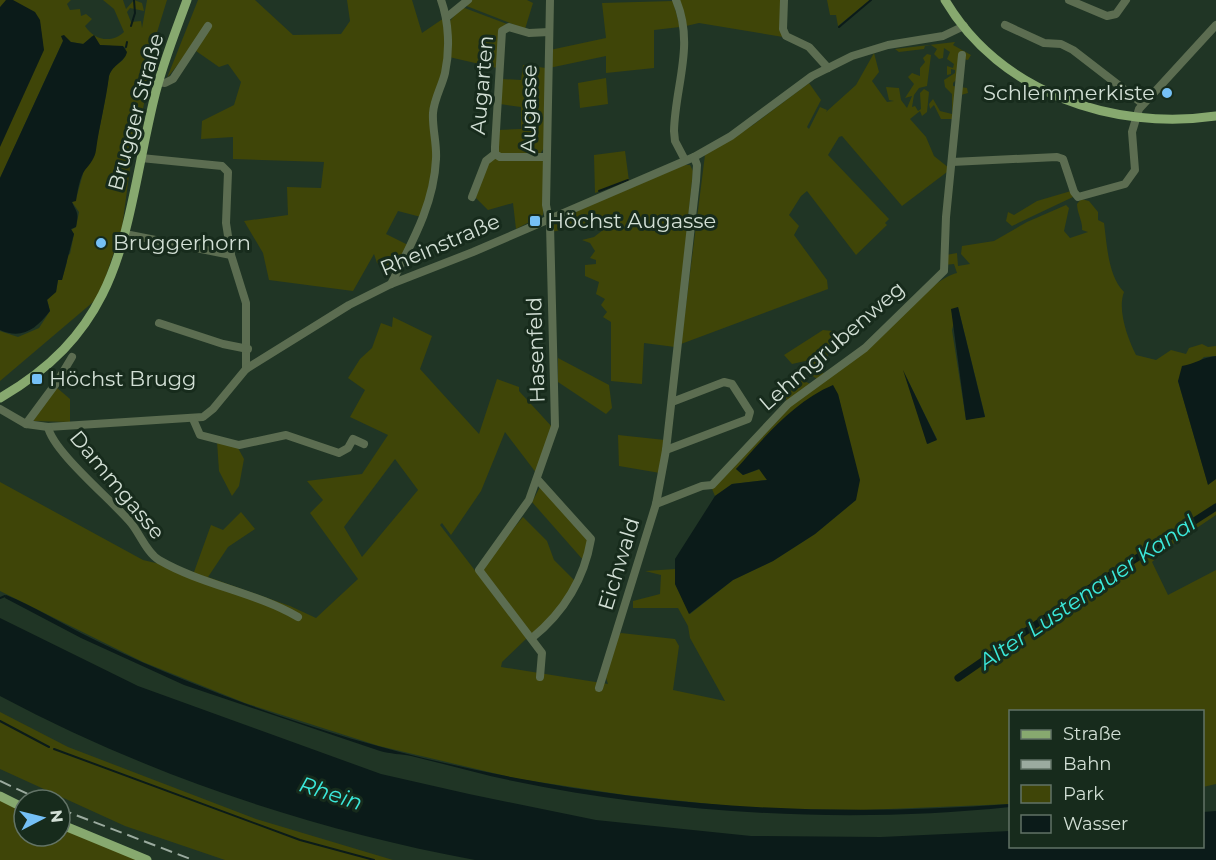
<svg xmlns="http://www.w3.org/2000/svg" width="1216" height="860" viewBox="0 0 1216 860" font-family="Montserrat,sans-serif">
<rect width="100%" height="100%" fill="#203525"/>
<g fill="#3f4508" fill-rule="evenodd">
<path d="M0,0H71L67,4L70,10L80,9L81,16L86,14L92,19L85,26C94,40 111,44 124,32L114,9L103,0H123L126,9L134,0L142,3L144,11L130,8L127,12L131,22L141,21L142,28L147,0H167L150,55L154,58L130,168L122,228L99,297L0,381V331L18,337L39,328L50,311L47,299L56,292L58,280L62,279L67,262L66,256L70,254L74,234L71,230L76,227L79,212L72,202L76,199L84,170C96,164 106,93 109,76L112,68L123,60L126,47L100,45L92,36L84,44L63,41L0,178Z"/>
<polygon points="198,0 255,0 293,35 341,34 350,21 347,0 412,0 422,33 444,18 444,61 433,137 433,170 421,217 398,211 386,234 408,245 396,269 377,263 374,254 353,291 269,280 263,253 244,221 288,215 287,187 321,188 324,162 233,159 233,137 201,139 202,121 234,105 241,82 228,64 219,67 196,51 210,25 167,78"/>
<polygon points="470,0 527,0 533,3 525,29 464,5"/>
<polygon points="678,0 781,0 783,37 699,23 686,26"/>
<polygon points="827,0 870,0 838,26 836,15 830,15"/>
<polygon points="673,1 680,27 654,30 654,68 606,73 606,56 549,68 550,50 606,38 602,3"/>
<polygon points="462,7 507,24 497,68 449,57 449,22"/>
<polygon points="955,42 953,45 971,55 968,60 959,58 957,79 953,83 953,86 967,88 968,93 954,97 955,101 952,119 941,119 934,105 930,109 929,104 933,99 940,111 952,114 952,94 945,87 944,80 955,73 955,70 951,69 951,74 947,75 947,66 953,68 954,64 947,59 950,52 944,48 943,58 939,59 934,54 937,49 931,45 925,46 924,49 899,52 895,49"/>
<polygon points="874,53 879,72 872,81 887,102 894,101 889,100 886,87 899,88 901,100 907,108 912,96 905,98 914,84 908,77 912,73 920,76 920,68 925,62 923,58 927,54 931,55 927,86 919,88 914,95 912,107 915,106 918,111 921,109 920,93 924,89 929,92 927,112 922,116 920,111 910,119 926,137 934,156 949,168 947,172 902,206 842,136 839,137 828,155 889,219 885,223 887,225 856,255 807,191 801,196 789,215 799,226 794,235 827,280 828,289 681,344 705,155 753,125 809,83 821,100 807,127 809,129 820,107 827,110 826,112 856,85"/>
<polygon points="523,65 546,68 544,148 540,154 501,154 498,151 498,130 521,129 521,107 500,104 501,79 521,80"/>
<polygon points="606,78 608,104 580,108 578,83"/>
<polygon points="625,151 629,181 595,193 594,155"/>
<polygon points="494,159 541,160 544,162 543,215 516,229 513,203 488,210 475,197 489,161"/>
<polygon points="684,165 690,165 693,171 675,347 644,343 642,384 611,381 611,322 603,317 607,312 601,305 605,299 596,294 599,282 585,276 585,265 596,264 596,260 590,258 595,251 590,243 582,240 594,237 603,230 601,220 552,232 553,221"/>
<polygon points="1071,191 1073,197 1012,226 1006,221 1008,212 1014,215 1037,201"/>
<path d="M1081,199L1089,201L1098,212V220L1104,223C1107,245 1108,276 1124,292C1117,310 1128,339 1136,355L1156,360L1171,350L1186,354L1189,348L1202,344L1208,347L1216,346V356L1204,357L1178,381L1208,484L1216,479V515L1170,546L1152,562L1168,595L1216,570V784L1203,787L1202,712H1010V804L865,810L758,809L625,795L519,779L379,746L245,703L143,662L0,591V482L143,560L194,572L211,525L223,530L241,512L255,529L228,547L208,577L290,606L316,618L358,579L310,513L323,500L307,481L362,474L388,435L350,417L365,390L348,378L360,359L372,348L381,323L392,327L393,317L432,336L420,369L479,434L497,379L519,387V391L553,428L537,474L505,432L481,491L451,535L442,523L440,525L527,638L502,662L501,667L608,684L605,675L618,635L621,633L675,639L679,646L673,690L725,701L690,638L688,626L678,608H633V601L660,594L661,575L645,571L675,569V584L690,614L733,580L773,561L815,534L856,500L846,429L838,394L736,469L743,475L760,469L767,480L732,484L715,496L712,489L787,410L786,396L802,380L817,387L820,381L811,375L814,359L792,364L784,355L823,330L832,331L827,361L821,372L832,376C858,353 928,280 957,273L954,264L944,265L946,255L957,253L958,266L970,264L961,254L962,246L994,241L1027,222L1066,205L1069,208L1064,231L1070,238L1088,232L1082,230C1083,222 1077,213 1077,204ZM958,307L985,416L966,420L952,330ZM905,375L937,439L928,444ZM395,459L418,490L362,557L344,527Z"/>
<polygon points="558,358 609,385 612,408 606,414 558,382"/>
<polygon points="56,387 70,399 70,422 34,421 34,418"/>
<polygon points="618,435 665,440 660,473 619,466"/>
<polygon points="217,441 238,448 244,459 239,486 232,496 219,471"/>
<polygon points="540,487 586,537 588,544 584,561 532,502"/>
<polygon points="523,517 547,541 554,560 577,583 552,617 532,635 483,574 483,565"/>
<polygon points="0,712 68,747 256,819 393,860 225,860 125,826 0,769"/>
<polygon points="0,798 24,809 24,836 60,836 60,826 138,860 0,860"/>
</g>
<g fill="#0b1b19">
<polygon points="6,0 13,0 35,12 40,20 44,50 0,147 0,7"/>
<path d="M64,35L71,42L83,44L94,35L100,45L123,46L127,52C125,62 113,64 109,76C106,101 99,126 96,150C95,158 90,164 85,170C80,176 77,193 76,201L72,202C77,214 79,211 76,227L71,229L74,234L62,280H58L56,292L47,300L50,311C36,329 22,340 0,330V178L63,41L61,36Z"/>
<polygon points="958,307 985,417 966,420 951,309"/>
<path d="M1216,356V479L1208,485L1178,381L1182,366C1195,364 1203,357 1216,356Z"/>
<polygon points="903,370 937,440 927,444"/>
<path d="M833,385L838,394L860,480L856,500L815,534L773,561L733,580L689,614L675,584V559L715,496L732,484L767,480L759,469L743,475L736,469C764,438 793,402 833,385Z"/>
<path d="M6,595C33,606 59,622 85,635C136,661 190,683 244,703C488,793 752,824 1010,804V807C848,824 672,814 513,781C479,774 445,764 411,756C401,754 390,754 380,751L184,685L81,638L5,598Z"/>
<path d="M0,618L138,686L381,774L469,794L596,820L751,836L881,837L1010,831V846H1202L1203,812L1216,811V860H475C309,829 149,775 0,696Z"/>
</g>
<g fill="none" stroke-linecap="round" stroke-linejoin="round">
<g stroke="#0b1b19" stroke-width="2">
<polyline points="131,26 135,13 134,0"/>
<polyline points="839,27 871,0"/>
<polyline points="126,47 127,42"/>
<polyline points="599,191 628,180"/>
<polyline points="0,598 5,596"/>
<polyline points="0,721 49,747"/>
<polyline points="54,749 300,840 374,860"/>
</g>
<polyline stroke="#0b1b19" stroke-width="7" points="958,678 1070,601 1216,507"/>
<g stroke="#5c6d51" stroke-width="8">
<path d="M676,0C695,45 675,86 674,131L675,141L685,160"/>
<polyline points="784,0 783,29 786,36 809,47 828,68"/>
<polyline points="1069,0 1107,16 1116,14 1126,0"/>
<polyline points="447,17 468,0"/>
<polyline points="1005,25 1044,43 1061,44 1073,50 1143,104"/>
<polyline points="158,82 165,83 173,79 208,26"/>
<polyline points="546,157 500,157 495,154 495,147 502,31 509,27 529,33 549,32"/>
<polyline points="141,158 222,166 228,172 226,223 231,255 246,303 246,369"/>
<polyline points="952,162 1057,157 1063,159 1074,192 1078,197 1125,184 1135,170 1132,132 1139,109 1216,25"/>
<polyline points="472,197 486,161 495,154"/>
<polyline points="125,234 231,255"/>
<path d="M391,284C411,244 434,205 436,159C437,143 432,128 433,113C434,99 442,86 445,73C450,50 449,22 441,0"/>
<polyline points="159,323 223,344 248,349"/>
<polyline points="0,409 26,424 48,427 203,417 213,409 246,369 349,305 391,284 473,252 694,157 731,136 812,76 852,56 888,45 943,36 964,26"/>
<polyline points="193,419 200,435 239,445 286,435 339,453 348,448 353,439 364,444"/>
<polyline points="26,424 57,382 72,357"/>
<path d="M48,427C53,452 113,501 131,523C140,534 147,553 159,560C202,585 255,592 298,617"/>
<polyline points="666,450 748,419 750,412 732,384 724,382 672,402"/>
<polyline points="656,504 702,486 712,485 788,404 865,348 944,271 946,217 962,55"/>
<path d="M532,638C564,612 584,580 591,539L537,479"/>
<polyline points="540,677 542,653 479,570 529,500 555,426 550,225 546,205 550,0"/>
<polyline points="599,688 656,504 666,450 696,181 697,165 694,157"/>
</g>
<g stroke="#87a96f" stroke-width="9">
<path d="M945,0C1000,93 1114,131 1216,116"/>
<path d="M0,398C128,324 123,228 154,99C162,65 175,33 187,0"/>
<polyline points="0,796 24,808"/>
<polyline points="60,824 147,860"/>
</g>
<g stroke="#9bab9f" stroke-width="2" stroke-dasharray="12 6" stroke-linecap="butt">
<polyline points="0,781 41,800"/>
<polyline points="60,809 193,860"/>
</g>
</g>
<g fill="#75c0f6" stroke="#172b1c" stroke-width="2">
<circle cx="1167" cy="93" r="6"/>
<rect x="529" y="215" width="12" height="12" rx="3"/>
<circle cx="101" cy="243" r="6"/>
<rect x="31" y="373" width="12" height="12" rx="3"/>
</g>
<g text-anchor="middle" stroke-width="6" stroke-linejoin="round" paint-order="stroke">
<g font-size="21" fill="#d2dfd5" stroke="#172b1c">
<text transform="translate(482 85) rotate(-85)" y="7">Augarten</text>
<text transform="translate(529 109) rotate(-89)" y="7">Augasse</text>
<text transform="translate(136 112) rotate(-75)" y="7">Brugger Straße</text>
<text transform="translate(440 245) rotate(-23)" y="7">Rheinstraße</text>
<text transform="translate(832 346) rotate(-41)" y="7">Lehmgrubenweg</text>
<text transform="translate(536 350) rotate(-92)" y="7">Hasenfeld</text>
<text transform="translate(117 485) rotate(50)" y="7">Dammgasse</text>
<text transform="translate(619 564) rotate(-73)" y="7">Eichwald</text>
</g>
<g font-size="21" fill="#d2dfd5" stroke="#172b1c" text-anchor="start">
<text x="1155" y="100" text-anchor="end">Schlemmerkiste</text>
<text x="547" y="228">Höchst Augasse</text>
<text x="113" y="250">Bruggerhorn</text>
<text x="49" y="386">Höchst Brugg</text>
</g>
<g font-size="22" font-style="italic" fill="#3be9db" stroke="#172b1c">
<text transform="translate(1087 592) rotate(-34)" y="8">Alter Lustenauer Kanal</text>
<text transform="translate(331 793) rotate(18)" y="8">Rhein</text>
</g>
</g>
<rect x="1009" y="710" width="195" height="138" fill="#172b1c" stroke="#627366" stroke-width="1.5"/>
<rect x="1021" y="730" width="30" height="9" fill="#87a96f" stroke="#627366" stroke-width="1.5"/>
<text x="1063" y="740" font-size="18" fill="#d2dfd5">Straße</text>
<rect x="1021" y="760" width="30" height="9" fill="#9bab9f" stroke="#627366" stroke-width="1.5"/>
<text x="1063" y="770" font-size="18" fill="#d2dfd5">Bahn</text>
<rect x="1021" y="785" width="30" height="18" fill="#3f4508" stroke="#627366" stroke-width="1.5"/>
<text x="1063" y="800" font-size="18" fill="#d2dfd5">Park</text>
<rect x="1021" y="815" width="30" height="18" fill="#0b1b19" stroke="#627366" stroke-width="1.5"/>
<text x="1063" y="830" font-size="18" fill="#d2dfd5">Wasser</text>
<g transform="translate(42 818) rotate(83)"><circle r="28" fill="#172b1c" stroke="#627366" stroke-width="1.5"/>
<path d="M0-4.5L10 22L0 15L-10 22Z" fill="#75c0f6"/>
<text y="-9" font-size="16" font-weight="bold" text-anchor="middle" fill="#d2dfd5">N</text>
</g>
</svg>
